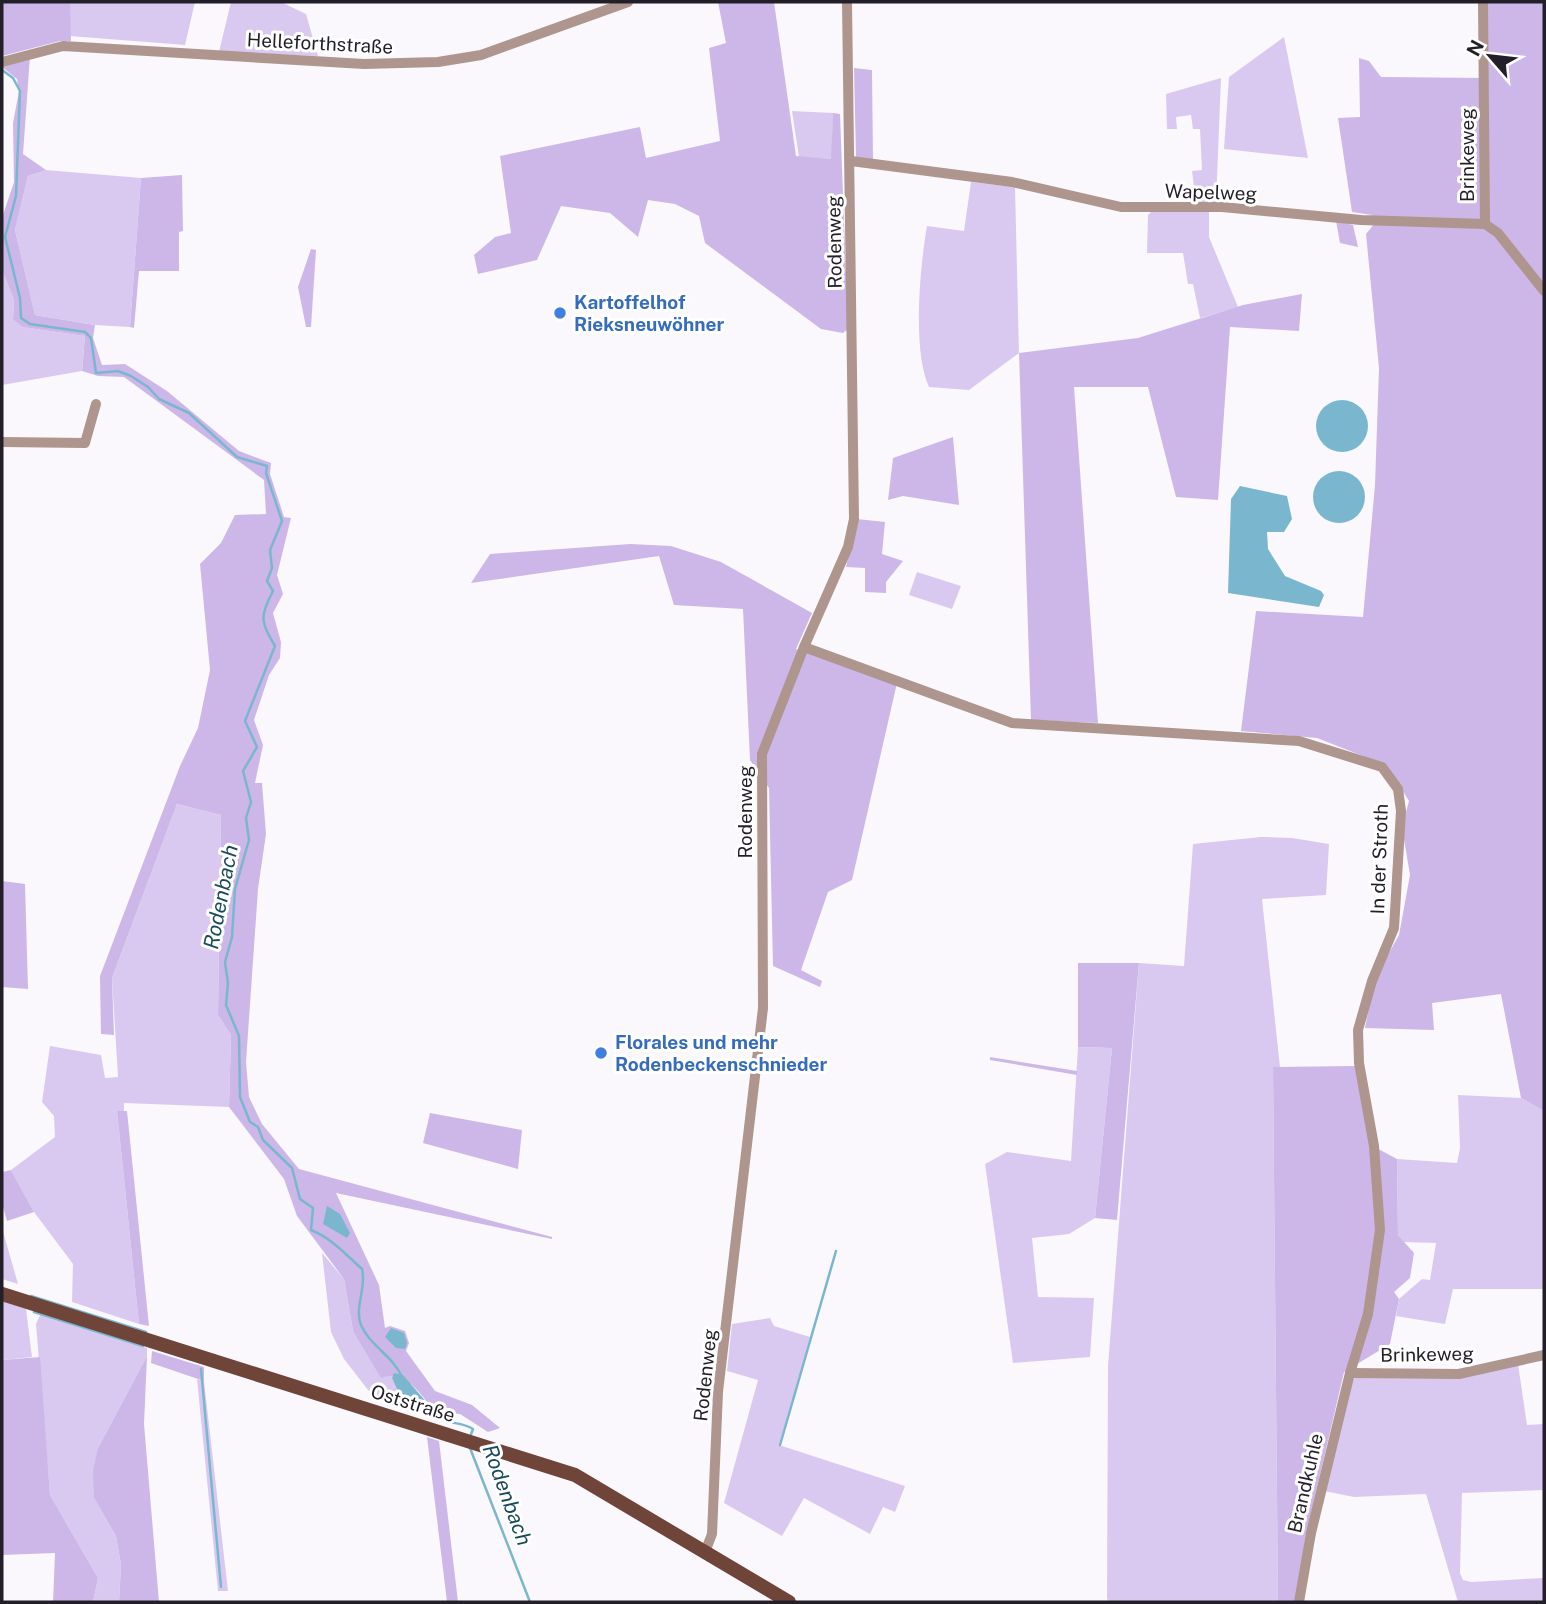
<svg xmlns="http://www.w3.org/2000/svg" width="1546" height="1604" viewBox="0 0 1546 1604" font-family="'Public Sans',sans-serif">
<rect width="100%" height="100%" fill="#faf8fd"/>
<g fill="#d9c9f1">
<polygon points="70,2 195,2 185,45 70,36"/>
<polygon points="231,2 281,2 306,14 318,56 219,52"/>
<polygon points="1284,37 1308,158 1224,149 1229,77"/>
<polygon points="1221,78 1216,203 1196,203 1192,171 1202,170 1200,129 1193,129 1191,115 1176,117 1177,129 1167,129 1166,94"/>
<polygon points="792,111 833,113 832,159 799,157"/>
<polygon points="46,170 141,178 130,327 95,325 35,315 15,230 28,176"/>
<path d="M971,182L1015,187L1019,353L969,390L929,387C912,350 920,266 927,226L964,231Z"/>
<polygon points="1152,211 1209,211 1209,237 1238,307 1200,318 1193,284 1188,284 1183,253 1147,253 1148,215"/>
<polygon points="2,270 14,300 13,318 22,327 85,336 82,371 2,385"/>
<polygon points="917,572 961,586 952,609 909,595"/>
<polygon points="177,804 221,815 218,1015 231,1035 229,1107 124,1103 124,1111 117,1111 139,1324 72,1302 73,1264 34,1212 11,1170 55,1137 54,1116 42,1102 50,1046 101,1055 105,1078 118,1077 112,978"/>
<polygon points="1261,837 1292,838 1329,844 1326,895 1262,899 1280,1067 1273,1067 1278,1602 1110,1602 1107,1599 1108,1366 1139,963 1184,966 1193,844"/>
<polygon points="1078,1047 1112,1048 1095,1218 1069,1234 1032,1238 1038,1297 1094,1298 1090,1357 1013,1363 985,1164 1007,1152 1071,1161"/>
<polygon points="1458,1095 1521,1098 1544,1111 1544,1289 1453,1289 1445,1324 1396,1316 1399,1299 1422,1279 1430,1280 1436,1243 1404,1242 1398,1235 1397,1159 1457,1163 1460,1148"/>
<polygon points="2,1228 18,1284 2,1279"/>
<polygon points="322,1253 344,1279 353,1331 394,1373 392,1378 404,1405 372,1395 344,1359 331,1332"/>
<polygon points="2,1301 26,1309 32,1357 2,1360"/>
<polygon points="40,1315 147,1348 147,1356 98,1448 94,1498 116,1536 121,1565 119,1602 93,1602 98,1578 50,1495 36,1324"/>
<polygon points="770,1318 774,1326 810,1337 779,1445 905,1486 895,1512 883,1507 870,1534 804,1498 782,1536 724,1503 758,1380 727,1371 732,1324"/>
<polygon points="1518,1364 1527,1425 1544,1424 1544,1490 1462,1493 1460,1573 1463,1580 1471,1582 1544,1578 1544,1602 1458,1602 1426,1494 1354,1497 1324,1491 1349,1384 1355,1378 1423,1376"/>
<polygon points="197,1379 204,1381 228,1591 218,1591"/>
</g>
<g fill="#ccb7e8">
<polygon points="2,2 70,2 71,41 60,41 2,56"/>
<polygon points="718,2 774,2 796,156 831,159 833,113 840,114 848,329 843,333 821,329 705,243 699,216 675,204 648,200 638,237 610,213 561,206 537,260 478,274 474,255 495,237 511,233 500,156 640,127 646,158 720,141 709,48 726,43"/>
<polygon points="1487,2 1544,2 1544,1111 1521,1098 1501,994 1432,1003 1434,1030 1365,1028 1375,978 1399,935 1410,875 1402,827 1409,801 1386,765 1317,738 1241,731 1256,611 1363,617 1375,485 1379,368 1366,234 1374,224 1372,215 1352,212 1338,118 1360,117 1359,58 1369,61 1381,77 1487,78"/>
<path d="M30,56L23,154L46,170L28,176L15,230L35,315L95,325L93,338L102,365L125,364L167,391L239,451L271,463L270,474L284,517L291,518L277,575L283,594L273,613L281,642L280,658L269,675L254,720L263,745L255,783H262L266,834L258,889L246,1062L249,1097L262,1124L299,1169L552,1237V1239L336,1193L379,1285L385,1328L390,1326L405,1331L409,1343L406,1351L435,1391L472,1405L500,1428L488,1432L460,1414L435,1412C420,1394 406,1369 381,1378L353,1331L344,1279L297,1216L284,1179L229,1107L231,1035L218,1015L221,815L177,804L112,978L114,1035L101,1034L100,976L180,766L198,728L210,670L200,564L221,543L235,515L266,514L264,480L124,377L98,376L82,371L85,336L22,327L13,319L14,300L2,270V218L14,182L13,123L19,91L17,79L2,67Z"/>
<polygon points="854,68 872,70 873,161 856,158"/>
<polygon points="182,175 183,231 179,232 179,271 139,271 134,328 130,327 141,178"/>
<polygon points="1336,221 1353,225 1358,247 1340,243"/>
<polygon points="311,249 316,250 311,327 306,327 298,287"/>
<polygon points="1302,294 1299,331 1230,327 1218,500 1176,497 1148,387 1074,387 1098,723 1031,720 1019,353 1138,338 1243,305"/>
<polygon points="953,437 959,505 903,496 888,500 893,458"/>
<polygon points="857,519 885,522 882,554 903,561 886,582 886,593 865,592 865,568 846,567"/>
<polygon points="630,544 671,546 721,562 812,613 796,649 897,683 852,880 828,892 801,970 822,981 820,987 773,966 769,788 750,760 743,609 674,605 659,556 471,583 490,554"/>
<polygon points="2,881 25,884 28,989 2,987"/>
<polygon points="1078,963 1139,963 1117,1220 1095,1218 1112,1048 1078,1047"/>
<polygon points="990,1057 1077,1071 1077,1075 990,1060"/>
<polygon points="1355,1066 1371,1145 1397,1159 1398,1235 1414,1253 1410,1278 1394,1292 1399,1299 1390,1344 1344,1372 1305,1539 1296,1602 1278,1602 1273,1067"/>
<polygon points="117,1111 127,1111 149,1326 139,1324"/>
<polygon points="430,1113 522,1130 518,1169 423,1143"/>
<polygon points="11,1170 34,1212 7,1221 2,1203 2,1172"/>
<polygon points="152,1351 204,1367 204,1381 151,1363"/>
<polygon points="147,1356 144,1424 159,1602 119,1602 121,1565 116,1536 94,1498 93,1471 98,1448"/>
<polygon points="40,1357 50,1495 98,1578 93,1602 53,1602 55,1553 2,1555 2,1360"/>
<polygon points="427,1437 439,1441 458,1602 447,1602"/>
</g>
<g fill="#7bb6cf">
<circle cx="1342" cy="426" r="26"/>
<circle cx="1339" cy="497" r="26"/>
<polygon points="1240,486 1287,496 1292,519 1284,532 1267,532 1268,549 1285,576 1321,591 1324,595 1319,607 1228,593 1231,499"/>
<polygon points="327,1206 340,1214 350,1233 347,1238 323,1224"/>
<polygon points="391,1328 404,1333 407,1343 405,1349 396,1348 385,1337"/>
<polygon points="394,1373 403,1375 435,1412 425,1413 404,1405 392,1378"/>
</g>
<g fill="none" stroke-linecap="round" stroke-linejoin="round">
<g stroke="#7bb6cf" stroke-width="2.5">
<path d="M2,70L13,78L20,91L16,196L5,237L20,298L21,318L30,324L85,332L91,338L96,373L118,371L131,376L148,387L159,399L189,413L237,457L267,466L266,473L282,521L270,550L272,568L267,581L273,591C259,617 261,622 275,646L245,721L257,747L243,771L251,802L246,818L249,840L235,889L232,937L225,962L228,983L226,1005L239,1036L240,1097L250,1122L258,1127L263,1140L292,1168L300,1199L313,1208L311,1230C333,1239 345,1254 362,1269C367,1286 354,1308 361,1325C370,1346 393,1356 402,1377"/>
<polyline points="31,1296 146,1332"/>
<polyline points="34,1312 143,1346"/>
<polyline points="201,1369 221,1587"/>
<path d="M432,1411C447,1428 457,1419 473,1429L470,1437"/>
<polyline points="780,1445 836,1251"/>
<polyline points="470,1448 530,1602"/>
</g>
<g stroke="#ae958e" stroke-width="10">
<polyline points="1483,2 1485,224"/>
<polyline points="2,62 63,46 364,64 438,62 481,55 628,2"/>
<polyline points="851,161 1012,182 1121,207 1222,207 1361,220 1485,224 1498,233 1544,291"/>
<polyline points="2,442 85,443 96,404"/>
<polyline points="804,647 1012,723 1299,741 1382,767 1398,789 1401,811 1394,928 1372,981 1358,1030 1359,1063 1374,1146 1380,1230 1368,1314 1350,1373 1311,1533 1299,1602"/>
<polyline points="1350,1373 1459,1374 1544,1355"/>
<polyline points="705,1552 712,1534 718,1392 763,1008 762,754 804,647 848,547 854,519 847,2"/>
</g>
<polyline stroke="#6e4538" stroke-width="14" points="2,1294 575,1475 789,1602"/>
</g>
<g fill="#3f7fe0" stroke="#fff" stroke-width="2.5">
<circle cx="560" cy="313" r="7"/>
<circle cx="601" cy="1053" r="7"/>
</g>
<g text-anchor="middle" stroke-width="6" stroke-linejoin="round" paint-order="stroke">
<g font-size="19" fill="#231f29" stroke="#fff">
<text transform="translate(320 43) rotate(3)" y="7">Helleforthstraße</text>
<text transform="translate(1467 155) rotate(-90)" y="7">Brinkeweg</text>
<text transform="translate(1211 192) rotate(2)" y="7">Wapelweg</text>
<text transform="translate(834 242) rotate(-91)" y="7">Rodenweg</text>
<text transform="translate(745 812) rotate(-90)" y="7">Rodenweg</text>
<text transform="translate(1379 859) rotate(-88)" y="7">In der Stroth</text>
<text transform="translate(1427 1354) rotate(-1)" y="7">Brinkeweg</text>
<text transform="translate(705 1375) rotate(-84)" y="7">Rodenweg</text>
<text transform="translate(413 1403) rotate(17)" y="7">Oststraße</text>
<text transform="translate(1305 1483) rotate(-77)" y="7">Brandkuhle</text>
</g>
<g font-size="19" font-weight="bold" fill="#366cbe" stroke="#fff" text-anchor="start">
<text x="574" y="309">Kartoffelhof<tspan x="574" dy="22">Rieksneuwöhner</tspan></text>
<text x="615" y="1049">Florales und mehr<tspan x="615" dy="22">Rodenbeckenschnieder</tspan></text>
</g>
<g font-size="21" font-style="italic" fill="#184a5c" stroke="#fff">
<text transform="translate(221 897) rotate(-79)" y="7">Rodenbach</text>
<text transform="translate(507 1495) rotate(70)" y="7">Rodenbach</text>
</g>
</g>
<rect width="1546" height="1604" fill="none" stroke="#231f29" stroke-width="7"/>
<g transform="translate(1490 56) rotate(298)" stroke="#ffffff" stroke-width="5" paint-order="stroke">
<path d="M0-5L12 26L0 18L-12 26Z" fill="#231f29"/>
<text y="-10" font-size="19" font-weight="bold" text-anchor="middle" fill="#231f29">N</text>
</g>
</svg>
